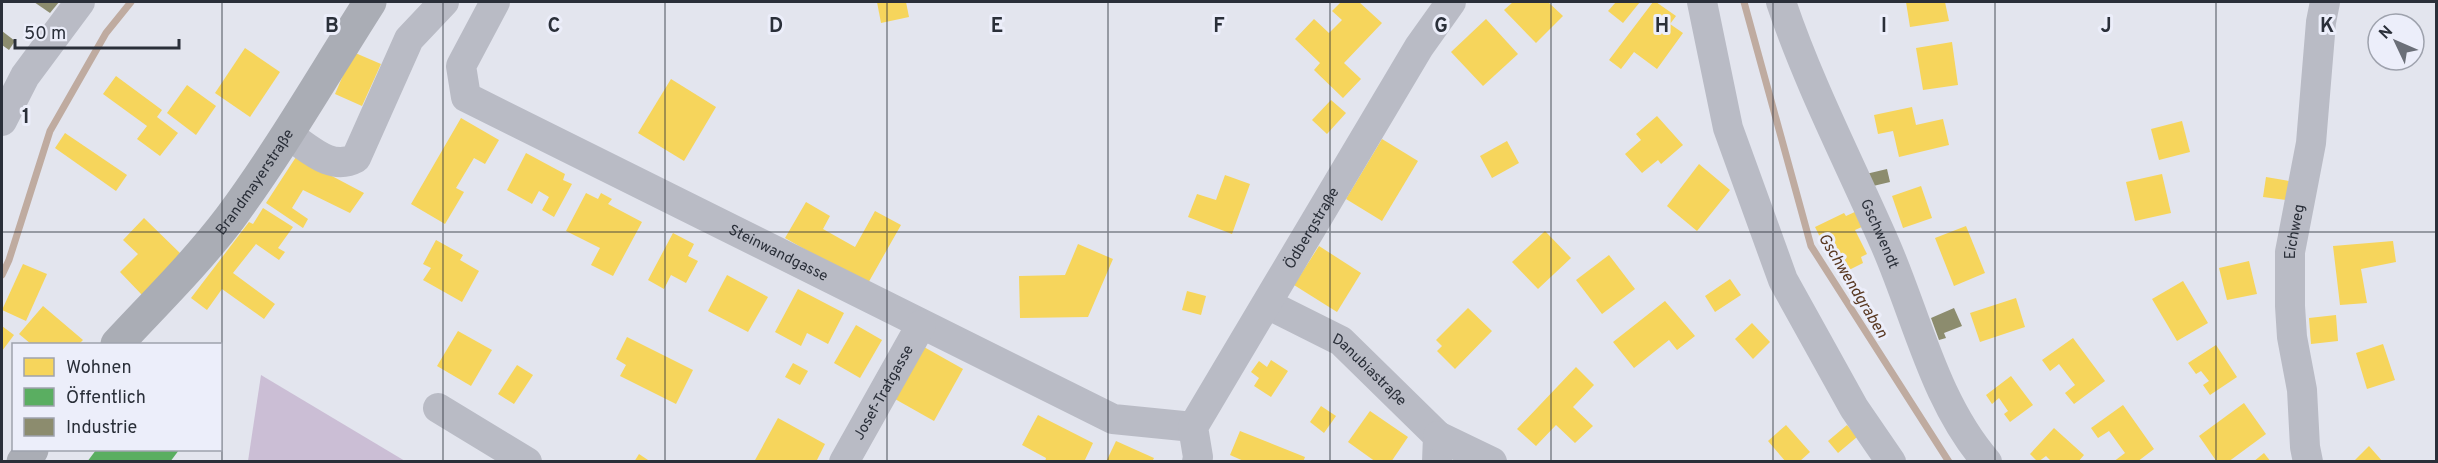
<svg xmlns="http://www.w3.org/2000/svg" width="2438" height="463" viewBox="0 0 2438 463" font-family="Overpass,sans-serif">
<rect width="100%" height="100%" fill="#e3e5ee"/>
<polygon fill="#cbbed5" points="261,375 405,461 248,461"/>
<g fill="#f6d55c">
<polygon points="877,2 906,2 909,17 881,23"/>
<polygon points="1341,2 1359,2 1382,23 1344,63 1361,79 1343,98 1314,70 1320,63 1295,39 1314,19 1329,33 1342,20 1332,11"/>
<polygon points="1513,2 1548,2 1563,16 1536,43 1504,10"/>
<polygon points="1616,2 1640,2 1623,23 1608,11"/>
<polygon points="1653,2 1656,2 1676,16 1670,24 1683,33 1657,69 1634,52 1621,69 1609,60"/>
<polygon points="1906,2 1945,2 1949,21 1910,27"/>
<polygon points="1486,19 1518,54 1483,86 1451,52"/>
<polygon points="1952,42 1958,85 1923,90 1916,48"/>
<polygon points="245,48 280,72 250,117 215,93"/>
<polygon points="353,52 381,64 362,106 335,94"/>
<polygon points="116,76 162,110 157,117 178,133 160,156 137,139 147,126 103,94"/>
<polygon points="671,79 716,107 684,161 638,133"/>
<polygon points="187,85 216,106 196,135 167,113"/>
<polygon points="1331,100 1346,113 1327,134 1312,120"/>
<polygon points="1912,107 1916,125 1943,119 1949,145 1899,157 1893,131 1878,134 1874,115"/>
<polygon points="1657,116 1683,145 1661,164 1658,160 1642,173 1625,154 1641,140 1636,134"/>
<polygon points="461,118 499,140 485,164 474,158 456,188 464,192 445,224 411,204"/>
<polygon points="2182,121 2190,152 2159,160 2151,129"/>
<polygon points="65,133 127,175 116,191 55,148"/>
<polygon points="1382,139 1418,161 1382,221 1346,199"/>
<polygon points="1507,141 1519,163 1492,178 1480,156"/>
<polygon points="526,153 565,174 563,180 572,184 554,217 542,210 549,197 539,191 532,204 507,190"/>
<polygon points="296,157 364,193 350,213 303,190 292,208 308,219 303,228 266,203"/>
<polygon points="1699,164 1730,190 1697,231 1667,206"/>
<polygon points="2162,174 2171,213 2135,221 2126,182"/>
<polygon points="1225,175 1250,184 1232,234 1188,217 1197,194 1216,200"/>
<polygon points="2266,177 2289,181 2286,200 2263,197"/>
<polygon points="1921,186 1932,218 1903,228 1892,196"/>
<polygon points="586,193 598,199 601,193 612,199 608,204 642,222 613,276 591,265 600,248 566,231"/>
<polygon points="806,202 830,216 823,229 855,247 875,211 901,225 867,285 785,238"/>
<polygon points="263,208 293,227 278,248 285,252 279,260 256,244 233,273 275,304 264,319 222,289 207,310 191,298 249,222 253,224"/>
<polygon points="1857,211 1864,226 1855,230 1867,254 1861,257 1863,263 1847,271 1833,239 1823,243 1815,227 1844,213 1846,216"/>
<polygon points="144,218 183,256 143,296 120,272 138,254 123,240"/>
<polygon points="1966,226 1985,273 1954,286 1935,238"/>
<polygon points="1545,231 1571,258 1538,289 1512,262"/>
<polygon points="673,233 694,244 688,256 698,261 686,283 671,275 664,289 648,280"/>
<polygon points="436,240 463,255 460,260 479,271 462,302 423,280 431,268 423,264"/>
<polygon points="2393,241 2396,262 2361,269 2367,303 2340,305 2333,246"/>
<polygon points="1078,244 1113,259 1088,317 1020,318 1019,276 1065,275"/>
<polygon points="1319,246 1361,273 1337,312 1294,285"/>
<polygon points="1609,255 1635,289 1602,314 1576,280"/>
<polygon points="2249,261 2257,294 2227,300 2219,268"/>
<polygon points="23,264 47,274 26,321 2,310"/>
<polygon points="727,275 768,297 748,332 708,311"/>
<polygon points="1730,279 1741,295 1715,312 1705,296"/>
<polygon points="2183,281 2208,323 2177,341 2152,299"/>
<polygon points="798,289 844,313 828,344 807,333 801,346 775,332"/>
<polygon points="1187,291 1206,296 1201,315 1182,310"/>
<polygon points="2016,298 2025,327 1980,342 1970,313"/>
<polygon points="1665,301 1695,336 1677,350 1669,340 1634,368 1613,342"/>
<polygon points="43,306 83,340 79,344 31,344 19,334"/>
<polygon points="1468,308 1492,331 1455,369 1437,351 1442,346 1436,340"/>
<polygon points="2336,315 2338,341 2311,344 2309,318"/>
<polygon points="1752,323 1770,342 1753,359 1735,339"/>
<polygon points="856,325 882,340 860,378 834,363"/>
<polygon points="2,326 14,335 2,351"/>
<polygon points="458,331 492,350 471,386 437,366"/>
<polygon points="627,337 693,370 676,404 620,376 626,365 616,359"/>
<polygon points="2073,338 2105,381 2074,404 2065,393 2075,385 2059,364 2050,371 2042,360"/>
<polygon points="2383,344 2395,380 2367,389 2356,353"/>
<polygon points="2216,345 2237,377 2210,395 2203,385 2209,381 2201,371 2196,374 2188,363"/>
<polygon points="924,347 963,369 934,421 895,399"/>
<polygon points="1271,360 1288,371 1271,397 1254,386 1259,378 1251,372 1259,361 1267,367"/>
<polygon points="793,363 808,371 800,385 785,377"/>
<polygon points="517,365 533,375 514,404 498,394"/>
<polygon points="1576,367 1594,385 1573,407 1593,426 1575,443 1556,425 1536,446 1517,429"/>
<polygon points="2011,376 2033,405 2010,422 2004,414 2008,411 1999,398 1992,404 1986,395"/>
<polygon points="2244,403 2266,434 2228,462 2217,462 2199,436"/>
<polygon points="2123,405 2154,449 2137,462 2113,462 2125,453 2109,431 2098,438 2091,428"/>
<polygon points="1321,406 1336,416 1324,433 1310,422"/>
<polygon points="1370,411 1408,437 1391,462 1376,462 1348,442"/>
<polygon points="1038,415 1093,443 1084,462 1045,462 1046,458 1022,445"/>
<polygon points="778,418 825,444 816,462 754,462"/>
<polygon points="1786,425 1810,452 1799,462 1786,462 1768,441"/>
<polygon points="1847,425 1857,437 1838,453 1828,441"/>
<polygon points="2054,428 2084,455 2078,462 2052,462 2046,456 2038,462 2030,454"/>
<polygon points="1240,431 1305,457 1303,462 1246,462 1230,455"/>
<polygon points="1116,441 1154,458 1152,462 1106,462"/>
<polygon points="2369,446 2383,462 2353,462"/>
<polygon points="2264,453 2271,462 2253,462"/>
<polygon points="639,454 651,462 634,462"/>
</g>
<polygon fill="#5aae61" points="96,450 179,450 170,462 87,462"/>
<g fill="#8c8c6e">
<polygon points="34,2 59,2 50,13"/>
<polygon points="2,31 15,41 9,50 2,45"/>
<polygon points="1887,169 1890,182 1869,187 1866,174"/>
<polygon points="1954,308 1962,326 1944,333 1946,338 1939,340 1931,318"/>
</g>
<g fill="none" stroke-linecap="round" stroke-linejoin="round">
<g stroke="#bfaba0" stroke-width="7">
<polyline points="1744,2 1811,246 1949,462"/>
<polyline points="2,275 9,260 50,131 106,33 131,2"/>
</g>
<g stroke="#b9bbc5" stroke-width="30">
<path id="s1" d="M495,2L461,66L466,97L1113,419L1193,427"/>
<polyline points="1702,2 1728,128 1783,280 1854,408 1891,462"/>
<path id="s2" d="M1781,2C1809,85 1850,164 1885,244C1917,317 1934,401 1987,462"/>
<polyline points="2,121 25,76 80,2"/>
<path d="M287,134C308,147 330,172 356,158L409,39L444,2"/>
<path id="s3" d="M1267,304L1341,341L1438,436L1437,462"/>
<polyline points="438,408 527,462"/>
<polyline points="1438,436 1492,462"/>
<path id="s4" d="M844,462L921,325"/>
<path id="s5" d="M1197,462L1198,457L1193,427L1419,47L1451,2"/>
<path id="s6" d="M2308,462L2305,447L2302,390L2292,337L2290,306V252L2311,143L2321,22L2325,2"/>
</g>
<g stroke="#aaadb5" stroke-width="33">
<path id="s7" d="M117,344C155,303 196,263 230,218C281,149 324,74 370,2"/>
<polyline points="23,462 32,450"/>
</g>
</g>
<path fill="none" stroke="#2a2f39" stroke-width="1.5" stroke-opacity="0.55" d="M222,2V462M443,2V462M665,2V462M887,2V462M1108,2V462M1330,2V462M1551,2V462M1773,2V462M1995,2V462M2216,2V462M2,232H2436"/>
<g text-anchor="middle" stroke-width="6" stroke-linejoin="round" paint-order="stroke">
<g font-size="15" fill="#2a2f39" stroke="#eceefa">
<text dy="5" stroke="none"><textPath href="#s7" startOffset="213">Brandmayerstraße</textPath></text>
<text dy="5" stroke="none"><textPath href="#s5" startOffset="267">Ödbergstraße</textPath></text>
<text dy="5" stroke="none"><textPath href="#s6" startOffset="232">Eichweg</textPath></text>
<text dy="5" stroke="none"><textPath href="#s2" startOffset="252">Gschwendt</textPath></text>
<text dy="5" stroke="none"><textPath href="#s1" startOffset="453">Steinwandgasse</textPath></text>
<text dy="5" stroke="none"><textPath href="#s3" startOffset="123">Danubiastraße</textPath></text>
<text dy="5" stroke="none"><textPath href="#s4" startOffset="80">Josef-Tratgasse</textPath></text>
</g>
<g font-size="16" font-style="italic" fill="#593821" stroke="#eceefa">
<text transform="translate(1854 285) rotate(59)" y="6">Gschwendgraben</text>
</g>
</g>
<g font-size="20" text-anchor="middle" font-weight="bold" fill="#2a2f39" stroke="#eceefa" stroke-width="6" stroke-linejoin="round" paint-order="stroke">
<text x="332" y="32">B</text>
<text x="554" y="32">C</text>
<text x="776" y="32">D</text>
<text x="997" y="32">E</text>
<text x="1219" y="32">F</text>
<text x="1441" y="32">G</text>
<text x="1662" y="32">H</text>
<text x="1884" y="32">I</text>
<text x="2106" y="32">J</text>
<text x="2327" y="32">K</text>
<text x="26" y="123">1</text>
</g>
<rect width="2438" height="463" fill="none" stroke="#2a2f39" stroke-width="6"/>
<rect x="12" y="343" width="210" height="108" fill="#eceefa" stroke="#9ea2ad" stroke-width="1.5"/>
<rect x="24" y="358" width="30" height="18" fill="#f6d55c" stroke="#9ea2ad" stroke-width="1.5"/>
<text x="66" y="373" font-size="18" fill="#2a2f39">Wohnen</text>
<rect x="24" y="388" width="30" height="18" fill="#5aae61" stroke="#9ea2ad" stroke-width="1.5"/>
<text x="66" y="403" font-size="18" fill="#2a2f39">Öffentlich</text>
<rect x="24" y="418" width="30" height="18" fill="#8c8c6e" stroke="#9ea2ad" stroke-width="1.5"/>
<text x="66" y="433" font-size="18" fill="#2a2f39">Industrie</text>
<g transform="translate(2396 42) rotate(314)"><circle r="28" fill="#eceefa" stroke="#9ea2ad" stroke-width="1.5"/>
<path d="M0-4.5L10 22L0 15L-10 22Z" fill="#6b6f78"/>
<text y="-9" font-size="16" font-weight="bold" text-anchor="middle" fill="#2a2f39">N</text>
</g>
<path d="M15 39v9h164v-9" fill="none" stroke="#2a2f39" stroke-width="3"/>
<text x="24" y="39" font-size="18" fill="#2a2f39" stroke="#eceefa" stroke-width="4.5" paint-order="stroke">50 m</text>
</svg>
